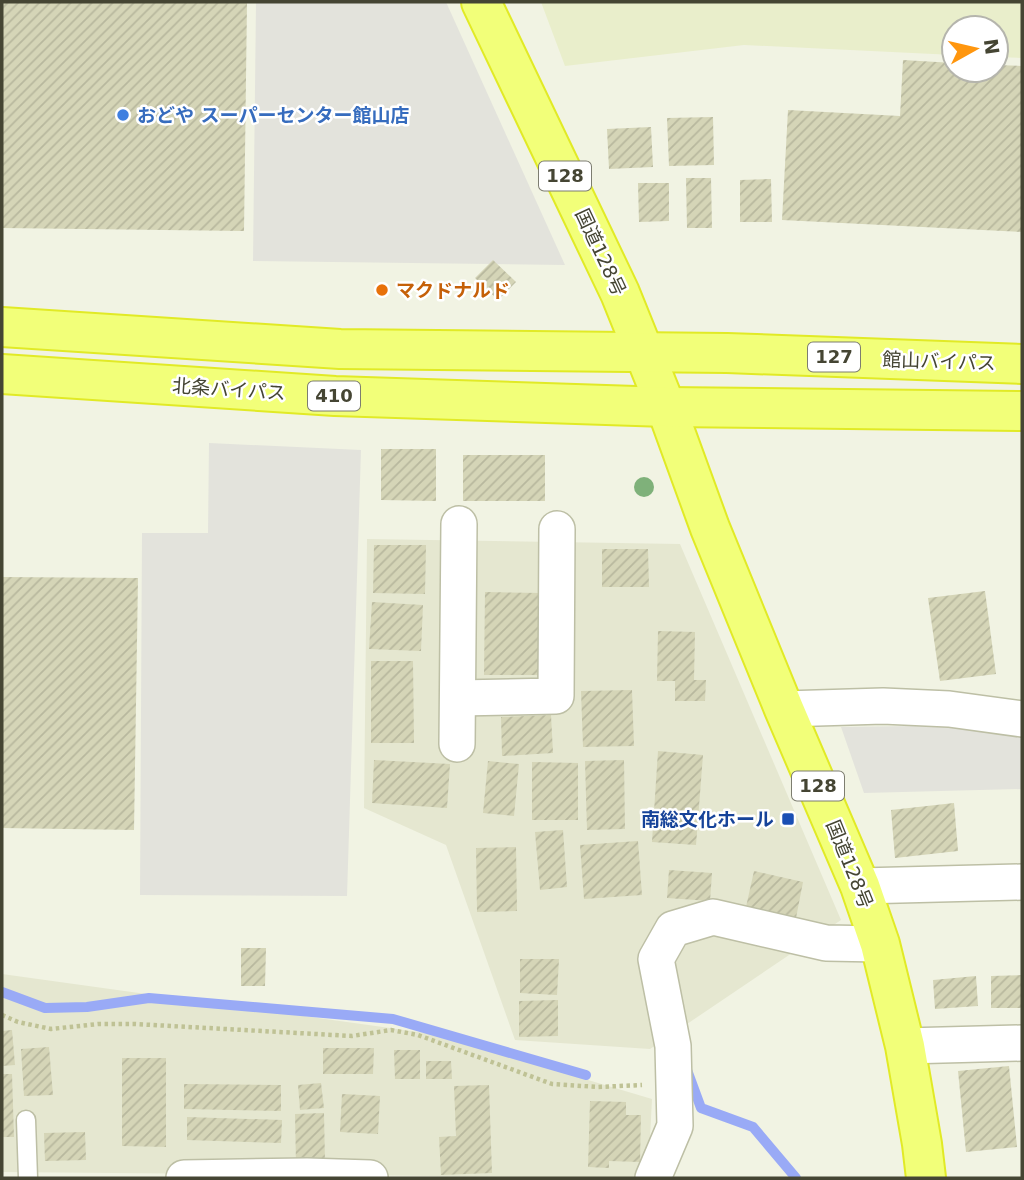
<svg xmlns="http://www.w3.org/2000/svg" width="1024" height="1180" viewBox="0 0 1024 1180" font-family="'DejaVu Sans','Noto Sans JP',sans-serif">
<defs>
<pattern id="building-hatch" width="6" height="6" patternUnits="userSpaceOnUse" patternTransform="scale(1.75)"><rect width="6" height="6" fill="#d5d5b7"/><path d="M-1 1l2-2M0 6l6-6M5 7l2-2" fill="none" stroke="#b8b89e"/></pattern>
</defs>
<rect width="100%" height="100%" fill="#f1f3e3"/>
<g fill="#e5e7d0">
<polygon points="367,539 680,544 841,920 650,1049 515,1040 446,845 364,808"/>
<polygon points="2,974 433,1034 652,1099 648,1178 2,1172"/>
</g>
<polygon fill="#e9eecb" points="541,2 1022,2 1022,58 996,57 996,28 954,28 954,55 744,45 565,66"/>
<g fill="#e3e3dc">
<polygon points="256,2 446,2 565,265 253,261"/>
<polygon points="209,443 361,450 347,896 140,895 142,533 208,533"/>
<polygon points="982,725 1022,728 1022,789 864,793 841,727"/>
</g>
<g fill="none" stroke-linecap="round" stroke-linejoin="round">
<g stroke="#99aaf6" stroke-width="10">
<polyline points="2,992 45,1008 87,1007 149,998 393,1019 586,1075"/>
<polyline points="687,1070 701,1108 753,1127 796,1178"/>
</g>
</g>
<g fill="url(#building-hatch)">
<polygon points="2,2 247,2 244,231 2,228"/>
<polygon points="903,60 954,63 954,70 996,70 996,65 1022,66 1022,232 782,220 788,110 900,116"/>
<polygon points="713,117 714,165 669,166 667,118"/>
<polygon points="651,127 653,167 609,169 607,129"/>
<polygon points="686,178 711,178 712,228 687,228"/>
<polygon points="771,179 772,222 740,222 740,180"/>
<polygon points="638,183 669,183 669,221 639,222"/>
<polygon points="493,260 516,282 498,300 475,278"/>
<polygon points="381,449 436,449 436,501 381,500"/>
<rect x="463" y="455" width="82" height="46"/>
<polygon points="374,545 426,545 425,594 373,593"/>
<polygon points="602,549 648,549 649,587 602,587"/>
<polygon points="2,577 138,578 134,830 2,828"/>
<polygon points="985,591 996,674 940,681 928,598"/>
<polygon points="485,592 541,593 541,675 484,675"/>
<polygon points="372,602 423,605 421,651 369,649"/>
<polygon points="658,631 695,632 694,680 706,680 705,701 675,701 675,681 657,681"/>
<polygon points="371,661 413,661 414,743 371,743"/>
<polygon points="632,690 634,746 583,747 581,691"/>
<polygon points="551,715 553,753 502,756 501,717"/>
<polygon points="658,751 703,755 696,845 652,842"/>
<polygon points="374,760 450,764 447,808 372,803"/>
<polygon points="624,760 625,829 587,830 585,761"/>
<polygon points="488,761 519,764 514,816 483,813"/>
<polygon points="532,762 578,763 578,820 532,820"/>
<polygon points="954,803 958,851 895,858 891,810"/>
<polygon points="563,830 567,887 540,890 535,832"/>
<polygon points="638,841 642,895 584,899 580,845"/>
<polygon points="516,847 517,911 477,912 476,848"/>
<polygon points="669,870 712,873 710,901 667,898"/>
<polygon points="754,871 803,882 796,918 746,907"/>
<polygon points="241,948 266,948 265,986 241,986"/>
<polygon points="520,959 559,959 557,995 520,993"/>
<polygon points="1022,975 1022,1008 991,1008 991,976"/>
<polygon points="976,976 978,1006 935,1009 933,980"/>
<polygon points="558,1000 558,1036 519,1037 519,1001"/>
<polygon points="12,1030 15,1065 2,1066 2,1031"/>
<polygon points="49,1047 53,1095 24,1096 21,1049"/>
<polygon points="323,1048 374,1048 373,1074 323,1074"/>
<polygon points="394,1050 420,1050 420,1079 395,1079"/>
<polygon points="122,1058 166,1058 166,1147 122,1146"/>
<polygon points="426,1061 451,1061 452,1079 426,1079"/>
<polygon points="1009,1066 1017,1147 966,1152 958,1071"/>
<polygon points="2,1074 12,1074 14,1137 2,1137"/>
<polygon points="321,1083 324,1108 300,1110 298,1085"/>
<polygon points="184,1084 281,1085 281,1111 184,1109"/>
<polygon points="489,1085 492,1173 441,1175 439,1137 456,1136 454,1086"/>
<polygon points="342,1094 380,1096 378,1134 340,1132"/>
<polygon points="590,1101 626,1102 626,1115 641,1115 640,1162 609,1161 609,1168 588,1167"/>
<polygon points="324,1113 325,1163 296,1164 295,1114"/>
<polygon points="187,1117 282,1120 281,1143 187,1140"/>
<polygon points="85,1132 86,1160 45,1161 44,1133"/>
</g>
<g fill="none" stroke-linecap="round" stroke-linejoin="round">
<defs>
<polyline id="service" points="26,1120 28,1178"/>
<g id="minor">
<polyline points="458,698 556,696 557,529"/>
<polyline points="784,709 883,706 949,709 1022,719"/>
<polyline points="457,744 459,524"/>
<polyline points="860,886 1022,882"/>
<polyline points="905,1046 1022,1043"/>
<polyline points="184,1178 307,1176 370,1178"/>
<polyline points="653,1178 675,1126 673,1046 656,959 673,929 713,917 826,943 880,944"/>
</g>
<g id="trunk">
<polyline points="481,2 620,293 666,407 710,528 784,709 860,886 880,944 905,1046 922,1144 926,1178"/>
<polyline points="2,327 340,349 727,353 1022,364"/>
<polyline points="2,374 335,396 666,407 1022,411"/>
</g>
</defs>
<use href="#service" stroke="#bdbfa5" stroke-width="21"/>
<use href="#minor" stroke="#bdbfa5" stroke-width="38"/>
<use href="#trunk" stroke="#e1ea26" stroke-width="42"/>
<polyline stroke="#bfc295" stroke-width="4.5" stroke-dasharray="3.5 3.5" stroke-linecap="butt" points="2,1015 18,1022 51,1029 98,1024 135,1024 352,1036 391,1030 418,1035 552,1084 598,1087 642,1085"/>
<use href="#service" stroke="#fff" stroke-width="18"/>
<use href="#minor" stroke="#fff" stroke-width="35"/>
<use href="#trunk" stroke="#f2ff79" stroke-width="38"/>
</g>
<circle fill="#7fb17a" cx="644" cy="487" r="10"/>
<circle fill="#3f7fe0" stroke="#fff" stroke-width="2.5" cx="123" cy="115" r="7"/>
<circle fill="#e8710a" stroke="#fff" stroke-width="2.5" cx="382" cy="290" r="7"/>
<rect fill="#1a4fb4" stroke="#fff" stroke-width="2.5" x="781" y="812" width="14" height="14" rx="3.5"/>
<g text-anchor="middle" stroke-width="5" stroke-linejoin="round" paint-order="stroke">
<g fill="#fff" stroke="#7d7d70" stroke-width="2">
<rect x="539" y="161.5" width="52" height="29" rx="5"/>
<rect x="808" y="342.5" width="52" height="29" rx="5"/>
<rect x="308" y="381.5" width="52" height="29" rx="5"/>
<rect x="792" y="771.5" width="52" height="29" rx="5"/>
</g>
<g font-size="18" font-weight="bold" fill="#454533">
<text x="565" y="182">128</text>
<text x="834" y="363">127</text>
<text x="334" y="402">410</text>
<text x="818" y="792">128</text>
</g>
<g font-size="19" font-weight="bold" fill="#366cbe" stroke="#fff" text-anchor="start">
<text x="137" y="122">おどや スーパーセンター館山店</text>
</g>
<g font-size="19" fill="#454533" stroke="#fff">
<text transform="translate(601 252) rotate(65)" y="7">国道128号</text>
<text transform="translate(939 361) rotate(2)" y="7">館山バイパス</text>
<text transform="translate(229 389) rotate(4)" y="7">北条バイパス</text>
<text transform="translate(850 864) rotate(68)" y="7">国道128号</text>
</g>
<g font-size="19" font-weight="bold" fill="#c56008" stroke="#fff" text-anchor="start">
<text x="396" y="297">マクドナルド</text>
</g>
<g font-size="19" font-weight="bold" fill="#164399" stroke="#fff" text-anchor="end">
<text x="774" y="826">南総文化ホール</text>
</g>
</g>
<rect width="1024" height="1180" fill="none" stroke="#454533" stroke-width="7"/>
<g transform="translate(975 49) rotate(82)"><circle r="33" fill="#ffffff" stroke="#b5b5ad" stroke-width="2"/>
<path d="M0-5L12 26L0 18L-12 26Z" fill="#ff960e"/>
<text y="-10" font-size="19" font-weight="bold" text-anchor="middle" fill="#454533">N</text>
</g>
</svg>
